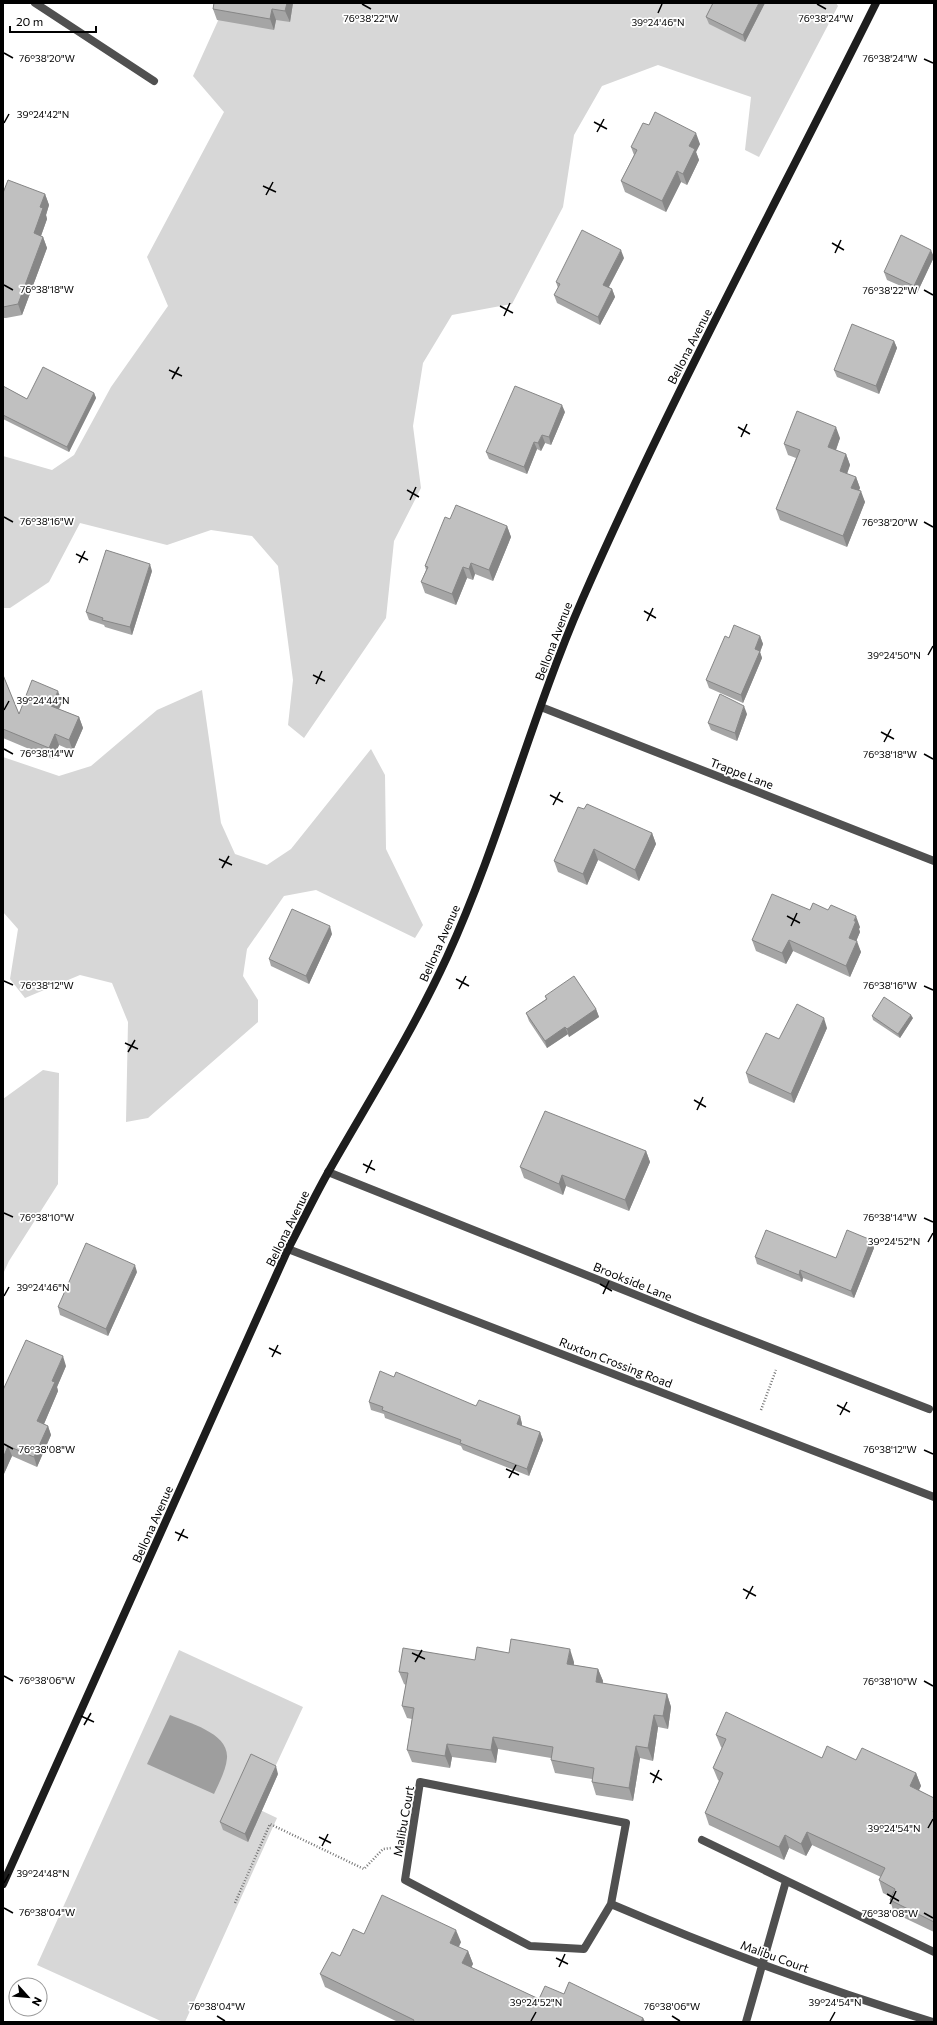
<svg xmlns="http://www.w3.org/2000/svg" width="937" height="2025" viewBox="0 0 937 2025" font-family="Commissioner,sans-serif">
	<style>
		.green { fill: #d7d7d7 }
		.water { fill: #9e9e9e }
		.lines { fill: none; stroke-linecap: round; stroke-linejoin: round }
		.path { stroke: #727272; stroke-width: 2.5; stroke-dasharray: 1 2; stroke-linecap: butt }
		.lane { stroke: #505050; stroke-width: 8 }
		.street { stroke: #505050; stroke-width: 8 }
		.secondary { stroke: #1d1d1d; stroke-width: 8 }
		.wall { fill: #a5a5a5 }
		.shaded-wall { fill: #868686 }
		.building { fill: #c0c0c0; stroke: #868686 }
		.ticks { fill: none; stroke: #000; stroke-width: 1.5 }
		.labels { text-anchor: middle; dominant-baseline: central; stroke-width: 3.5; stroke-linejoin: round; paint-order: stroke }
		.street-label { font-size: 12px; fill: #000; stroke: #fff }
		.ticks-label { font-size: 10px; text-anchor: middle; fill: #000; stroke: #fff; stroke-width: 3.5; stroke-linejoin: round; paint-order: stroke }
	</style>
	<rect width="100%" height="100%" fill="#fff"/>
	<path class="green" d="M226,3h610l2,3 -79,151 -14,-7 6,-53 -93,-32 -56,21 -28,49 -11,72 -51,97 -60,11 -29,48 -10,63 8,62 -27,53 -8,77 -82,120 -16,-13 5,-45 -15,-114 -26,-30 -41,-6 -44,15 -87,-22 -31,59 -39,26h-7v-152l49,14 22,-15 37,-68 57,-81 -21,-49 77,-145 -31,-36z
		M202,690l19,133 14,31 32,11 24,-16 80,-100 14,26 1,74 37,76 -8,13 -99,-48 -32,6 -37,53 -4,27 15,24v22l-110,96 -22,4 2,-100 -16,-39 -32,-8 -55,23 -15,-19 8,-50 -15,-17v-155l56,19 32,-10 66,-56z
		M43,1070l16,3 -1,111 -49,77 -6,13v-175z
		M179,1650l124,57 -47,101 21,10 -92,204h-22l-126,-57z"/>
	<path class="water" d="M170,1715c19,8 59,18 57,43 -1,12 -8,25 -13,36l-67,-30z"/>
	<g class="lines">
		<path class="path" d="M761,1410l15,-40
			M235,1903l35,-79 94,45 19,-20 8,-1"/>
		<path class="lane" d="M35,3l119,78
			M702,1840l232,112
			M746,2022l40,-141"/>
		<path class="street" d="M541,707l393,154
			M328,1172l371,148 230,89
			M288,1249l646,248
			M420,1782l206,41 -15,81 -27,45 -54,-3 -125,-66z
			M611,1904c105,45 213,85 322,118"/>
		<path class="secondary" d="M3,1884l285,-635c14,-26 27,-54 42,-80 40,-70 83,-138 117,-212 53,-116 84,-240 135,-357 89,-203 195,-398 294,-597"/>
	</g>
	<path class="wall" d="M214,3h79l-3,19 -14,-2 -2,10 -57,-10 -4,-11z
		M713,3h52l-20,39 -36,-18 -3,-7z
		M649,125l51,19 -4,8 3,8 -12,25 -6,-3 -15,30 -41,-20 -4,-11 13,-26 -3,-8z
		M3,193l42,1 4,11 -3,10 1,4 -6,17 2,1 4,11 -25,67 -16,3h-3z
		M934,257l-17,36 -30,-13 -3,-8z
		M624,258l-15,29 3,2 3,8 -15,28 -43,-22 -3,-8 4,-7 -2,-6z
		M894,341l3,7 -18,46 -42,-17 -3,-7z
		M3,386l24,13 67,-6 2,5 -27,54 -66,-33z
		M565,412l-14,33 -6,-2 -4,8 -4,-2 -10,25 -38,-15 -3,-7z
		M840,438l-4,12 10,4 4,11 -3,9 9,3 4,11 -1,2 6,12 -18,45 -67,-27 -4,-11 20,-51 -8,-3 -4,-11z
		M450,519l57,7 4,11 -18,44 -18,-7 -2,6 -6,-2 -11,27 -31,-12 -4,-11 5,-12 -1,-4z
		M152,571l-20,64 -27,-8 -1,-2 -15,-5 -3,-8z
		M760,636l3,8 -3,8 2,6 -19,45 -34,-15 -3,-8z
		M3,675l16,39 43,-12 -3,7 20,8 4,11 -10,23 -14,-6 -6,14 -50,-21z
		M747,714l-10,27 -26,-11 -3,-7z
		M584,809l68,24 4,11 -17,37 -41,-21 -11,25 -29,-13 -4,-11z
		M810,910l50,17 -1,2 1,3 -4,9 5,11 -11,25 -57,-26 -7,13 -30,-13 -4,-11z
		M332,934l-23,50 -38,-18 -2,-7z
		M545,996l51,13 3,8 -30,20 -1,-3 -21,14 -18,-27 -3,-8 20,-14z
		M872,1016l41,2 -13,20 -27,-18z
		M827,1028l-33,75 -45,-20 -3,-10 33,-34z
		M646,1151l4,11 -21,49 -63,-25 -3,9 -39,-17 -4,-11z
		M871,1240l3,8 -20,50 -51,-20 -1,4 -45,-18 -2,-7 81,1z
		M137,1272l-29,64 -48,-21 -2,-8z
		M66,1366l-9,21 1,4 -14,33 4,2 3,9 -14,32 -25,-11 -9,20v-86z
		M394,1377l82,29 44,10 2,8v2l18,6 3,8 -14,36 -66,-26 -2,-4 -76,-28 -1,-4 -13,-4 -2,-8z
		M509,1653l65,9v3l24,4 5,12v3l64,10 4,13 -3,22 -10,-2 -5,34 -13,-3 -7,43 -37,-6 -4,-13v-3l-37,-6 -4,-13v-2l-53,-9 -2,14 -44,-6 -2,11 -38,-6 -5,-12 5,-31 -5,-1 -5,-12 4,-21 -2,-1 -5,-12 76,-12z
		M716,1735l106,23 34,2 60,13 5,13 -2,4 15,8v134l-40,-19 -4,-13 1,-3 -8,-4 -4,-13 2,-3 -69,-32 -6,11 -17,-8 -5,12 -75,-35 -4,-12 14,-32 -1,-1 -5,-12 9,-20 -1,-1z
		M278,1774l-30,68 -25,-12 -3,-8z
		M364,1934l97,8 -2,5 9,4 5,13 -2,3 68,32 25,-5 79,24 2,4h-247l-73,-35 -5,-13z"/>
	<path class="shaded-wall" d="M287,3h6l-3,19 -5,-11z
		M759,3h6l-20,39 -2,-7z
		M272,9l4,11 -2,10 -4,-11z
		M696,133l4,11 -4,8 3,8 -12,25 -4,-11 6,-28z
		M677,171l4,11 -15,30 -4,-11z
		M45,194l4,11 -3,10 1,4 -9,25 -4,-11 6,-26z
		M43,237l4,11 -25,67 -4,-11z
		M621,250l3,8 -18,34 -3,-7z
		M931,250l3,7 -17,36 -3,-7z
		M612,289l3,8 -15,28 -2,-8z
		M894,341l3,7 -18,46 -3,-8z
		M94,393l2,5 -27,54 -2,-5z
		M562,405l3,7 -14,33 -2,-8z
		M836,427l4,11 -7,20 -5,-11z
		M542,435l3,8 -4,8 -3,-8z
		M534,442l3,7 -10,25 -3,-7z
		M846,454l4,11 -6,17 -4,-11z
		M856,477l4,11 -5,11 -4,-11z
		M861,491l4,11 -18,45 -4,-11z
		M507,526l4,11 -18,44 -4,-11z
		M471,563l4,11 -2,6 -4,-11z
		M150,564l2,7 -20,64 -2,-8z
		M463,567l4,11 -11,27 -4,-11z
		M760,636l3,8 -3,8 2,6 -19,45 -2,-8 14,-46z
		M58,691l4,11 -7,15 -4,-11z
		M744,706l3,8 -10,27 -2,-8z
		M79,717l4,11 -10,23 -4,-11z
		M55,734l4,11 -6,14 -4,-11z
		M652,833l4,11 -17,37 -4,-11z
		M594,849l4,11 -11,25 -4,-11z
		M856,916l4,11 -1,2 1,3 -7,17 -4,-11z
		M330,926l2,8 -23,50 -3,-8z
		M789,940l4,11 -7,13 -4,-11z
		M857,941l4,11 -11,25 -4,-11z
		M596,1009l3,8 -30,20 -2,-8z
		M911,1015l2,3 -13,20 -2,-4z
		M824,1018l3,10 -33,75 -3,-9z
		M565,1027l3,7 -21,14 -2,-7z
		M646,1151l4,11 -21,49 -4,-11z
		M562,1175l4,11 -3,9 -4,-11z
		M871,1240l3,8 -20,50 -3,-7z
		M135,1265l2,7 -29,64 -2,-7z
		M800,1270l3,8 -1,4 -3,-7z
		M63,1356l3,10 -9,21 1,4 -17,40 -4,-10 15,-40z
		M520,1416l2,8 -3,8 -2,-8z
		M48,1426l3,9 -14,32 -3,-10z
		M540,1432l3,8 -14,36 -2,-7z
		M8,1446l4,10 -9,20v-18z
		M570,1649l4,13 -2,14 -5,-12z
		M598,1669l5,12 -3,14 -4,-13z
		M667,1694l4,13 -3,22 -5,-13z
		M654,1715l4,12 -5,34 -5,-13z
		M493,1737l5,12 -2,14 -5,-13z
		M447,1744l5,13 -2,11 -5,-12z
		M636,1746l4,12 -7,43 -4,-13z
		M276,1766l2,8 -30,68 -3,-8z
		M916,1773l5,13 -7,13 -4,-13z
		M807,1832l5,13 -6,11 -5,-12z
		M785,1835l4,13 -5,12 -5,-13z
		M456,1930l5,12 -7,13 -4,-12z
		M468,1951l5,13 -6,12 -5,-13z
		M643,2018l2,4h-4z"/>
	<path class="building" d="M214,3h73l-2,8 -13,-2 -2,10 -57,-10z
		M713,3h46l-16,32 -37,-18z
		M655,112l41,21 -7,13 6,3 -12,25 -6,-3 -15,30 -41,-20 16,-31 -6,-3 12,-24 6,2z
		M8,180l37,14 -5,13 3,1 -9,25 9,4 -25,67 -15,3v-114z
		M582,230l39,20 -18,35 9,4 -14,28 -44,-22 6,-11 -4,-2z
		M901,235l30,15 -17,36 -30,-14z
		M852,324l42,17 -18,45 -42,-16z
		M43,367l51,26 -27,54 -64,-32v-29l24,13z
		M515,386l47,19 -13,32 -7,-2 -4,8 -4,-1 -10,25 -38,-15z
		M797,411l39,16 -8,20 18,7 -6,17 16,6 -5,11 10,3 -18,45 -67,-27 24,-59 -16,-6z
		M456,505l51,21 -18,44 -18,-7 -2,6 -6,-2 -11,27 -31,-12 7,-15 -3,-1 20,-49 5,2z
		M106,550l44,14 -20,63 -28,-7 1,-2 -17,-6z
		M734,625l26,11 -5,13 5,2 -19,44 -35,-15 19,-44 4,2z
		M3,675l16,39 13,-34 26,11 -7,15 28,11 -10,23 -14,-6 -6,14 -46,-19z
		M720,694l24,12 -9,27 -27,-10z
		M587,804l65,29 -17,37 -41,-21 -11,25 -29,-13 24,-54 6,2z
		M772,894l38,16 3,-7 15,7 3,-5 25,11 -2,5h2l-7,17 8,3 -11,25 -57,-26 -7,13 -30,-13z
		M292,909l38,17 -24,50 -37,-17z
		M574,976l22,33 -29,20 -2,-2 -20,14 -19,-28 21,-14 -2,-3z
		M884,997l27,18 -13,19 -26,-18z
		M797,1004l27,14 -33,76 -45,-21 20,-40 13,6z
		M545,1111l101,40 -21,49 -63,-25 -3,9 -39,-17z
		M766,1230l70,28 11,-28 24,10 -20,51 -51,-21 -1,5 -44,-18z
		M86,1243l49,22 -29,64 -48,-22z
		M26,1340l37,16 -11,25 3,1 -18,39 11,5 -14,31 -26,-11 -5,12v-68z
		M380,1371l14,6 2,-5 80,34 3,-6 41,16 -3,8 23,8 -13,37 -67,-26 1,-3 -79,-30 1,-3 -14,-5z
		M511,1639l59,10 -3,15 31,5 -2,13 71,12 -4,22 -9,-1 -6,33 -12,-2 -7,42 -37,-6 2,-14 -43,-8 2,-13 -60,-10 -2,13 -44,-6 -2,12 -38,-6 7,-42 -12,-2 6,-33 -9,-1 4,-24 72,12 2,-13 32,6z
		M726,1712l96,46 5,-12 29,14 6,-12 54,25 -6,13 24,12v12l-1,2h1v110l-44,-22 5,-11 -16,-9 6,-12 -78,-36 -6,12 -16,-9 -6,12 -74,-34 18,-40 -10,-5 13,-29 -10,-4z
		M251,1754l25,12 -31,68 -25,-12z
		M382,1895l74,35 -6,13 18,8 -6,12 77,36 6,-13 19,8 5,-12 74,36 -2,4h-228l1,-2 -94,-46 12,-22 8,4 13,-27 11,5z"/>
	<path class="ticks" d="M362,4l9,5M817,4l9,5M658,13l4,-9M4,53l9,5M924,59l9,4M594,122l13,7M4,123l5,-9M597,132l7,-13M263,186l13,6M266,195l7,-13M832,243l12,7M835,253l6,-13M4,285l9,5M924,290l9,5M500,306l13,7M504,316l6,-13M169,370l13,6M172,379l7,-12M738,427l12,7M741,437l6,-13M407,490l12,7M410,500l6,-13M4,517l9,5M924,522l9,5M76,554l12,6M79,563l6,-12M644,611l12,7M647,621l6,-13M928,655l5,-9M313,675l12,6M316,684l6,-13M4,710l5,-9M881,732l13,7M884,742l7,-13M4,749l9,5M924,754l9,5M550,795l13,7M553,805l7,-13M219,859l13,6M222,868l7,-12M787,916l13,7M791,926l6,-13M456,979l13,7M4,981l9,4M924,986l9,4M459,989l7,-13M125,1043l13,6M128,1052l7,-12M694,1100l12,7M697,1110l6,-13M363,1164l12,6M366,1173l6,-13M4,1213l9,4M924,1218l9,4M928,1242l5,-9M600,1284l12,7M603,1294l6,-13M4,1296l5,-9M269,1348l12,6M272,1357l6,-12M837,1405l13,7M840,1415l7,-13M4,1444l9,5M924,1450l9,4M506,1469l13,6M509,1478l7,-13M175,1532l13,6M178,1541l6,-12M743,1589l13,7M746,1599l7,-13M412,1653l13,6M415,1662l7,-12M4,1676l9,5M924,1681l9,5M81,1716l13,6M84,1725l7,-12M650,1773l12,7M653,1783l6,-13M928,1828l5,-9M319,1837l12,6M322,1846l6,-12M4,1883l5,-9M887,1894l12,7M890,1904l6,-13M4,1908l9,5M924,1913l9,5M556,1958l12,6M559,1967l6,-13M217,2016l8,5M672,2016l8,5M531,2021l5,-9M830,2021l5,-9"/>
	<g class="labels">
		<g class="street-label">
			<text transform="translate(689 346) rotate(-63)">Bellona Avenue</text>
			<text transform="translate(553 641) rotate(-69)">Bellona Avenue</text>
			<text transform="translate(742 773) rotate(21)">Trappe Lane</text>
			<text transform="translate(439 943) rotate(-66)">Bellona Avenue</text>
			<text transform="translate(287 1228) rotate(-64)">Bellona Avenue</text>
			<text transform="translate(633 1281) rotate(22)">Brookside Lane</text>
			<text transform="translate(616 1362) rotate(21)">Ruxton Crossing Road</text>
			<text transform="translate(152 1524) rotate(-66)">Bellona Avenue</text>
			<text transform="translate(403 1821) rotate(-80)">Malibu Court</text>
			<text transform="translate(775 1956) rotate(20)">Malibu Court</text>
		</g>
	</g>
	<g class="ticks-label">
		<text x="371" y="22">76°38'22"W</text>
		<text x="826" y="22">76°38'24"W</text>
		<text x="658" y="26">39°24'46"N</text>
		<text x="47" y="62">76°38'20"W</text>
		<text x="890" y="62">76°38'24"W</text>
		<text x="43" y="118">39°24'42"N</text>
		<text x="47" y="293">76°38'18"W</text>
		<text x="890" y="294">76°38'22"W</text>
		<text x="47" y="525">76°38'16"W</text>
		<text x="890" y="526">76°38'20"W</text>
		<text x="894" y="659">39°24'50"N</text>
		<text x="43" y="704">39°24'44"N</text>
		<text x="47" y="757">76°38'14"W</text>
		<text x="890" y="758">76°38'18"W</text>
		<text x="47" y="989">76°38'12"W</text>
		<text x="890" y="989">76°38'16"W</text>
		<text x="47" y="1221">76°38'10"W</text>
		<text x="890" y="1221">76°38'14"W</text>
		<text x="894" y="1245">39°24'52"N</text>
		<text x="43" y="1291">39°24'46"N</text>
		<text x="47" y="1453">76°38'08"W</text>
		<text x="890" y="1453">76°38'12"W</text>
		<text x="47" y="1684">76°38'06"W</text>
		<text x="890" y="1685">76°38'10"W</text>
		<text x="894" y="1832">39°24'54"N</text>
		<text x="43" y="1877">39°24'48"N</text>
		<text x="47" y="1916">76°38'04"W</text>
		<text x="890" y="1917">76°38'08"W</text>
		<text x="536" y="2006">39°24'52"N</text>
		<text x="835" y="2006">39°24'54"N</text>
		<text x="217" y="2010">76°38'04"W</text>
		<text x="672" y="2010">76°38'06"W</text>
	</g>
	<rect width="937" height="2025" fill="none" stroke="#000000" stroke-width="8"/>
	<g transform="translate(28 1997) rotate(117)"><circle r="19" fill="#ffffff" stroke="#999999"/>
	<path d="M0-3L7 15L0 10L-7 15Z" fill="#000000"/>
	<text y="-6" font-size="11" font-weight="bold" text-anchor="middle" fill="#000000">N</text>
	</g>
	<path d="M10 26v6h86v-6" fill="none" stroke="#000000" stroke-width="2"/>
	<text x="16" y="26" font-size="12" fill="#000000" stroke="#ffffff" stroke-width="3" paint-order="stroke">20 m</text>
</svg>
